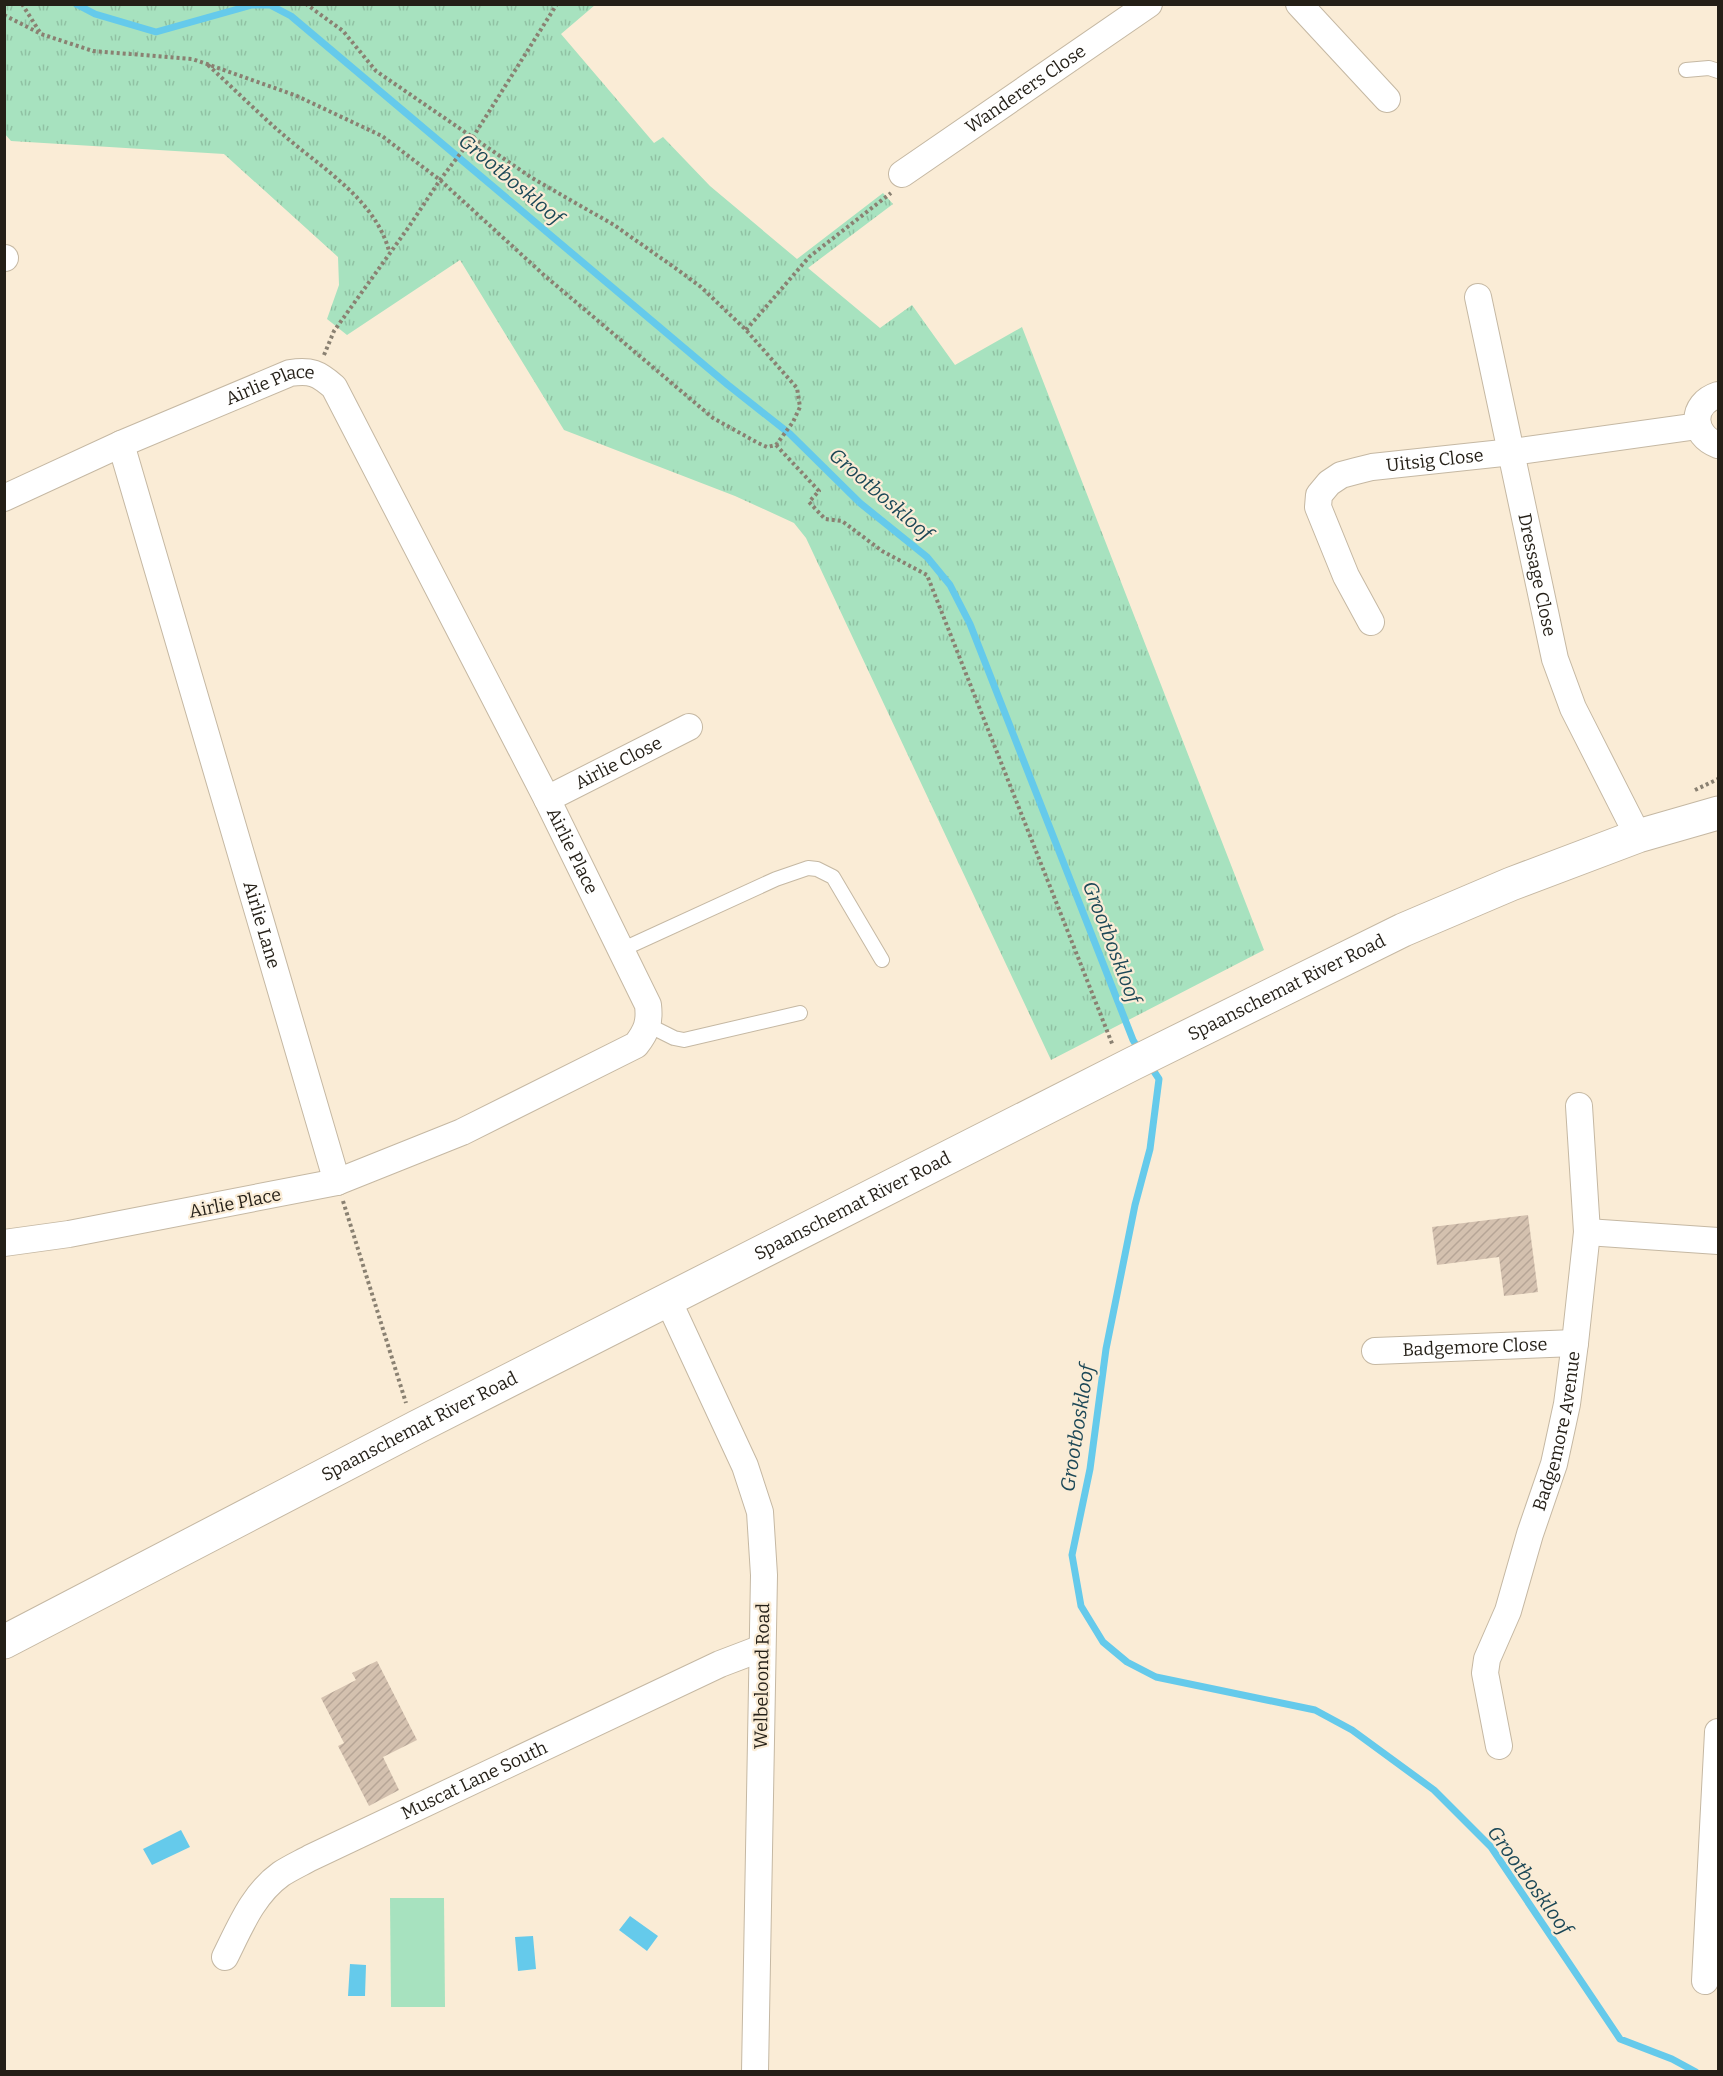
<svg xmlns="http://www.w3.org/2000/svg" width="1723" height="2076" viewBox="0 0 1723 2076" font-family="Bitter,serif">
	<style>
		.grass { fill: url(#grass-tufts) }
		.pitch { fill: #a7e2bf }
		.water { fill: #65caeb }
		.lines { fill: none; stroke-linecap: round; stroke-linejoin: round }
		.stream { stroke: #65caeb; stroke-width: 7 }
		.building { fill: url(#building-hatch) }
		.service-casing { stroke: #c5b8a3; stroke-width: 16 }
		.minor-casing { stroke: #c5b8a3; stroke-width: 28 }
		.secondary-casing { stroke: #c5b8a3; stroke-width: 35 }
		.path { stroke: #8a8172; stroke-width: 4; stroke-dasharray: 3 3; stroke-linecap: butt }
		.service { stroke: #fff; stroke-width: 14 }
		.minor { stroke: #fff; stroke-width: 26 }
		.secondary { stroke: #fff; stroke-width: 33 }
		.labels { text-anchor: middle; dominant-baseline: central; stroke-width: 4.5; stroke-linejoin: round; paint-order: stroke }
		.street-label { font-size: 18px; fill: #241f17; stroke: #faecd6 }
		.water-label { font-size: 20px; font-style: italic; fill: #1c4857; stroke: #faecd6 }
	</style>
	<defs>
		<pattern id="grass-tufts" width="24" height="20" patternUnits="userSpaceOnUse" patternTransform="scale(1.5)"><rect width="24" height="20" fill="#a7e2bf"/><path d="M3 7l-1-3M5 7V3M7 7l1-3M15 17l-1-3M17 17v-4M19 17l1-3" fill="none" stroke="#90c1a3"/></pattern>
		<pattern id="building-hatch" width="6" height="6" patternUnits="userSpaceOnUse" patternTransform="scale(1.5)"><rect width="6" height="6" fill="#d4c1af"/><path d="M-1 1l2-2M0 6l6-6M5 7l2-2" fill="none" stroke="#b6a596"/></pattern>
	</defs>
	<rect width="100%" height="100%" fill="#faecd6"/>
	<path class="grass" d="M5,4l590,1 -34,29 93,109 9,-6 47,49 87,73 86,-66 10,11 -85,64 72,60 32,-23 43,60 67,-38 242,623 -213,110 -245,-522 -12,-15 -59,-27 -171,-66 -104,-170 -113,75 -20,-16 12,-34 -1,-28 -114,-103 -213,-13 -7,-8z"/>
	<path class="pitch" d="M390,1898h54l1,109h-54z"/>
	<path class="water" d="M181,1830l9,17 -38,18 -9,-16z
		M630,1916l28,20 -11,15 -28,-21z
		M533,1936l3,33 -18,2 -3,-34z
		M350,1964l16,1 -1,31h-17z"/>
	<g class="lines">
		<path class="stream" d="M76,4l19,10 61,18 96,-27h18l21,11 437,369 62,49 70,69 67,54 23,28 20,39 163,416 6,10
			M1149,1064l10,15 -9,70 -15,56 -29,144 -16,120 -18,86 9,51 22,36 24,20 29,15 159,33 37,20 82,60 57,57 129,192 52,20 24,13"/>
	</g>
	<path class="building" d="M1528,1215l10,77 -34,4 -5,-39 -62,8 -5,-38z
		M377,1661l40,79 -34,17 16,33 -30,16 -31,-60 6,-3 -23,-45 35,-18 -4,-7z"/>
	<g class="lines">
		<defs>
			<path id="service" d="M1686,70l23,-2 9,3
				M621,950l155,-71 32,-11 9,1 16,8 49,83
				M648,1025l26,13 10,2 116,-27"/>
			<g id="minor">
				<path d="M1299,4l88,95"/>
				<path id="s1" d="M902,174l247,-170"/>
				<path d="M4,258h1"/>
				<path id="s2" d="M1478,297l77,362 18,49 65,128"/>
				<path d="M1718,395c-28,9 -27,40 0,50"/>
				<path id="s3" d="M121,444l216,738"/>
				<path id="s4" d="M4,498l117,-54 169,-71c21,-3 28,0 44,14l213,412 101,206c2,17 -1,26 -12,40l-174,87 -125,50 -268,52 -65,9"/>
				<path id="s5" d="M1371,622l-25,-46 -28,-69 1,-12 10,-12 12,-8 15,-4 16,-4 140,-15 186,-26"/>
				<path id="s6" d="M547,799l142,-72"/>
				<path d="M1587,1232l131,9"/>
				<path d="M668,1300l77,166 15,46 4,63 -9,497"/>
				<path id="s7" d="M1375,1351l200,-8"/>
				<path id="s8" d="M1499,1746l-14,-73 2,-14 21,-48 22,-77 24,-70 13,-60 8,-61 12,-111 -8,-126"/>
				<path id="s9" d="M225,1957c15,-30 28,-63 56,-83 9,-6 20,-11 29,-16l410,-194 42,-16"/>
				<path d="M1705,1981l13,-249"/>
			</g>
			<g id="secondary">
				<path id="s10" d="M4,1642l413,-215 715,-363 271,-134 108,-46 127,-48 80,-23"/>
			</g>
		</defs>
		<use href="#service" class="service-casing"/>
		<use href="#minor" class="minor-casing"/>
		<use href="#secondary" class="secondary-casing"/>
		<path class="path" d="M22,4l19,30 52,17 99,8 15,5 90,32 85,40 58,44 105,96 168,142 45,25 9,4 9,-2 17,-23 7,-15 -3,-19 -51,-58 -45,-43 -23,-17 -64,-45 -82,-47 -156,-107 -33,-40 -37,-27
			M4,15l37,19
			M208,65c24,22 47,45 71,66 39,35 96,67 110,120
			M746,330l63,-73 82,-64
			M324,355l10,-24 74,-103 32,-48 33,-43 84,-133
			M776,445l43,46 -10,11 16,17 17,2 40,30 45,24 186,471
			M1695,790l23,-11
			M343,1201l63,202"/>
		<use href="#service" class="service"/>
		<use href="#minor" class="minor"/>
		<use href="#secondary" class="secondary"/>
	</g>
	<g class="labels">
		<g class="street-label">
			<text stroke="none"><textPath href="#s1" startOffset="150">Wanderers Close</textPath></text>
			<text stroke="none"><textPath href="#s4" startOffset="290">Airlie Place</textPath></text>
			<text stroke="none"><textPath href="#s5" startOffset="264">Uitsig Close</textPath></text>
			<text stroke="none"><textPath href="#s2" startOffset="284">Dressage Close</textPath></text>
			<text stroke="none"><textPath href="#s6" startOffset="80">Airlie Close</textPath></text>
			<text stroke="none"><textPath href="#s4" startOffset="882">Airlie Place</textPath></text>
			<text stroke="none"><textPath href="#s3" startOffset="501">Airlie Lane</textPath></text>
			<text stroke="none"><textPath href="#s10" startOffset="1440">Spaanschemat River Road</textPath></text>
			<text transform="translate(235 1203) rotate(-11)">Airlie Place</text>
			<text stroke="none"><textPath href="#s10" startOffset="954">Spaanschemat River Road</textPath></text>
			<text stroke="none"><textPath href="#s7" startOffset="100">Badgemore Close</textPath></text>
			<text stroke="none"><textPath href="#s10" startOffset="468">Spaanschemat River Road</textPath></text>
			<text stroke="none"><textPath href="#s8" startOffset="328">Badgemore Avenue</textPath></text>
			<text transform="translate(762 1676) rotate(-89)">Welbeloond Road</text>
			<text stroke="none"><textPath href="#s9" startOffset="316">Muscat Lane South</textPath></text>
		</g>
		<g class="water-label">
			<text transform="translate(511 179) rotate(40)">Grootboskloof</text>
			<text transform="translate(881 494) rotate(41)">Grootboskloof</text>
			<text transform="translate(1112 942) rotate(69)">Grootboskloof</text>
			<text transform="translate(1077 1428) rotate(-81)">Grootboskloof</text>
			<text transform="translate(1530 1880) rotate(54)">Grootboskloof</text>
		</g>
	</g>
	<rect width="1723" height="2076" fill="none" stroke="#241f17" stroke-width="12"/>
</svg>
